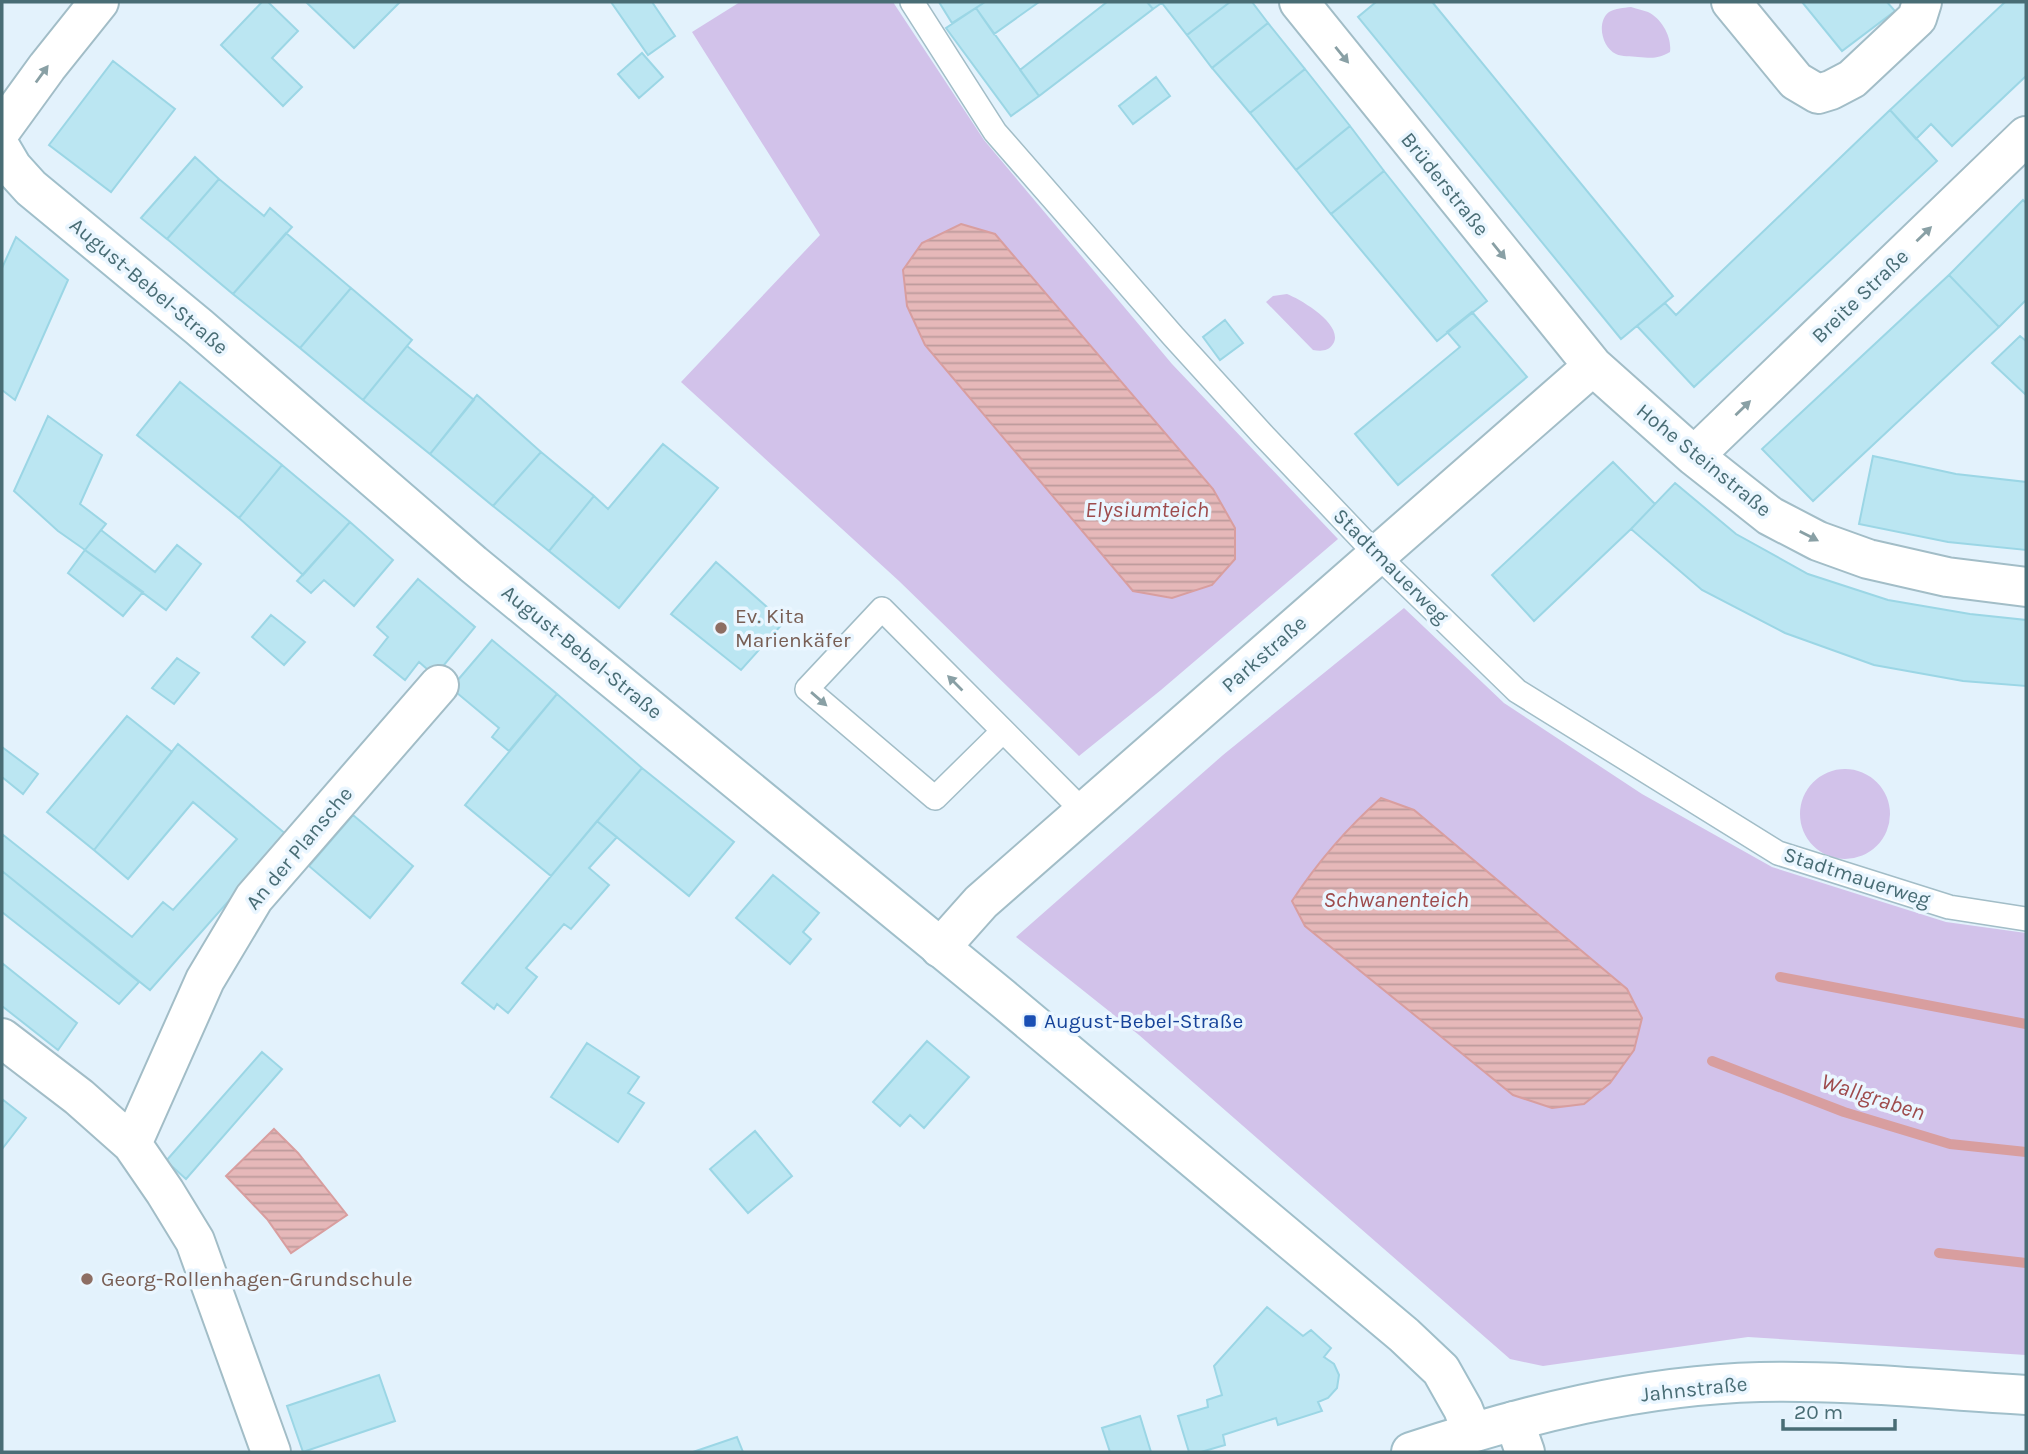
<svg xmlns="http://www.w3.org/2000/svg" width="2028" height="1454" viewBox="0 0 2028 1454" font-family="Karla,sans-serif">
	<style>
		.green { fill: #d2c2ea }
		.water { fill: url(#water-rules); stroke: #d89e9f; stroke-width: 2 }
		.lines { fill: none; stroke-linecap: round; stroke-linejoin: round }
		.stream { stroke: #d89e9f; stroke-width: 10 }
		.building { fill: #bbe6f2; stroke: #9bd6e5; stroke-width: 2 }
		.lane-casing { stroke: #a2bdc7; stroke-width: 26 }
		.street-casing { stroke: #a2bdc7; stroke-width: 42 }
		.secondary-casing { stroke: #a0bfca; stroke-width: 42 }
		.lane { stroke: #fff; stroke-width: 23 }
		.street { stroke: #fff; stroke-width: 38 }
		.secondary { stroke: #fff; stroke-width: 38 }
		.oneway { fill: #89a0a5 }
		.education-dot { fill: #8d6e63; stroke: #eaf6ff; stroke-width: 2.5 }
		.transit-dot { fill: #1a4fb4; stroke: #eaf6ff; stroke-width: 2.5 }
		.labels { text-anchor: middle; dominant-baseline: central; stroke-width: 7; stroke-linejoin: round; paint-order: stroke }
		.street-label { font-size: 21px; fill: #496d75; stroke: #eaf6ff }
		.education-label { font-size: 21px; fill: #785e54; stroke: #eaf6ff; text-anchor: start }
		.transit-label { font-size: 21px; fill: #164399; stroke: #eaf6ff; text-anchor: start }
		.water-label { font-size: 23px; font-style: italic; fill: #9e4b4c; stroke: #eaf6ff }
	</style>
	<defs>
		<pattern id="water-rules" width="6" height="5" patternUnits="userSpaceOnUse" patternTransform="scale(1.75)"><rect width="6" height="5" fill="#e6b8b9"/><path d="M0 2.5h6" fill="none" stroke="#bc9a9b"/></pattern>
	</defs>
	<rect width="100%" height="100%" fill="#e3f2fc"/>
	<path class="green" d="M740,2h153l91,138 188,224 166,175 -177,151 -82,66 -180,-175 -218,-199 139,-147 -128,-203z
		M1631,7c5,2 12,3 17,5 14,7 24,25 22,40 -12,7 -18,6 -32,5 -7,-1 -16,0 -22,-3 -14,-6 -20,-32 -7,-42 7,-4 14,-4 22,-5z
		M1287,294c13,5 58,31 46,50 -5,8 -13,7 -20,6l-47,-48 7,-6z
		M1404,608l100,95 138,91 130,73 174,55 80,11v422l-278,-18 -205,29 -33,-7 -371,-324 -123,-98 207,-182z
		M1800 814a45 45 0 1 1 90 0a45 45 0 1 1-90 0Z"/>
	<path class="water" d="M961,224l34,10 218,255 22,39v31l-23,26 -40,13 -39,-7 -208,-246 -18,-39 -4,-36 19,-27z
		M1381,798l33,12 213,179 15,29 -8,32 -24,33 -26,21 -32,4 -39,-13 -208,-169 -13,-25c25,-38 55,-73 89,-103z
		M274,1129l24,24 49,62 -56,38 -24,-34 -41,-43z"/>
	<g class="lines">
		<path class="stream" d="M1780,977l246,47
			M1712,1061l132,51 106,32 76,8
			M1939,1253l87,10"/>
	</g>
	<path class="building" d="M262,2h6l30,29 -26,27 30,29 -19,19 -62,-61z
		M306,2h94l-46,46z
		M611,2h41l23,34 -27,19z
		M939,2h46l-33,21z
		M985,2h54l-45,32 -18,-26z
		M1107,2h40l6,7 -114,87 -19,-26z
		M1147,2h16l-10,7z
		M1163,2h67l-43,33 -25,-32z
		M1230,2h22l16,21 -56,45 -25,-33z
		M1376,2h59l-2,1 240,293 -52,43 -263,-322z
		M1802,2h85l8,9 -53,40z
		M2005,2h21v74l-74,70 -21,-22 -15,15 -26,-29z
		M976,8l63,88 -28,20 -65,-88z
		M1268,23l37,46 -55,44 -38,-45z
		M642,53l21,24 -24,21 -21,-24z
		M113,61l62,48 -64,83 -62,-47z
		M1305,69l45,57 -54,44 -46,-57z
		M1156,77l14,19 -37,28 -14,-18z
		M1890,110l47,51 -243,226 -57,-61 28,-23 11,12z
		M1350,126l34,45 -53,43 -35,-44z
		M195,157l24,22 -52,60 -26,-21z
		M1384,171l103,130 -50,40 -106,-127z
		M219,179l45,37 6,-8 22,19 -59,67 -66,-55z
		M2023,200l3,3v97l-27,27 -50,-52z
		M286,233l65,55 -51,60 -67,-54z
		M16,237l52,43 -53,120 -13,-10v-122z
		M1949,275l50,52 -186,174 -51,-52z
		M351,288l61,52 -49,60 -63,-52z
		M1472,312l55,65 -129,108 -43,-51 105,-87 -13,-15z
		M1225,320l18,23 -23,17 -17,-23z
		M2020,336l6,5v54l-34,-32z
		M407,346l67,54 -44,54 -67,-54z
		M180,382l102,83 -43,53 -102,-83z
		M477,395l64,57 -48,54 -63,-52z
		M48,416l54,39 -22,49 26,20 -21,26 -27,-19 -44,-40z
		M663,444l55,44 -99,120 -70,-57 45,-55 14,13z
		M541,452l53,44 -45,55 -56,-45z
		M1873,456l83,18 70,8v68l-78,-8 -89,-18z
		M1613,462l42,42 -24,25 -97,92 -42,-46z
		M282,465l68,57 -47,53 -64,-57z
		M1675,483l61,51 72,40 80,26 82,14 56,6v66l-63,-5 -89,-16 -89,-32 -83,-43 -71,-61z
		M350,522l43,38 -39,46 -30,-26 -13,13 -14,-12z
		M101,530l54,42 22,-27 24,19 -35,46 -81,-60z
		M85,550l58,42 -20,24 -55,-43z
		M716,562l68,60 -43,48 -70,-56z
		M418,579l57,48 -40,49 -16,-14 -14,18 -31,-25 14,-18 -11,-10z
		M271,615l34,27 -21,23 -32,-28z
		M492,640l65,54 -48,57 -17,-14 7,-9 -48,-40z
		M177,658l22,15 -25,31 -22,-16z
		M557,694l85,74 -91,108 -86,-71z
		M127,716l45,36 -78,98 -47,-38z
		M178,744l109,91 -137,155 -148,-119v-37l130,103 31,-35 10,8 64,-71 -44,-37 -65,77 -34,-29z
		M2,747l36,27 -15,20 -21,-17z
		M642,768l92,74 -45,54 -92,-75z
		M353,815l60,51 -43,52 -61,-52z
		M597,821l20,16 -28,31 20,17 -38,44 -7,-5 -38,44 11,9 -29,36 -11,-9 -3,5 -32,-26z
		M2,871l137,111 -20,22 -117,-92z
		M773,875l46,38 -16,19 8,7 -21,25 -54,-46z
		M2,963l75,60 -19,27 -56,-44z
		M927,1041l42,36 -45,51 -14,-13 -10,11 -27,-24z
		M587,1043l52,34 -11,16 16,10 -26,39 -67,-45z
		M262,1052l20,17 -96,110 -20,-18z
		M2,1099l24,19 -24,31z
		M755,1131l37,45 -44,37 -38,-44z
		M1267,1307l36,29 8,-6 20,18 -7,9 10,7 5,11 -2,13 -9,10 -10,4 4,9 -44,14 -2,-7 -53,17 2,10 -24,7h-12l-11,-36 30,-9 -1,-7 15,-5 -8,-29z
		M379,1375l16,46 -92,31 -16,-46z
		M1140,1416l11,36h-41l-8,-24z
		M737,1437l6,15h-50z"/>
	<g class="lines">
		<defs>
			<path id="lane" d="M912,2l83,130 178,204 91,100 113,119 140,136 261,162 171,54 77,12
				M1003,731l-68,67 -128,-109 75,-80 202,203"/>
			<path id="street" d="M1299,2l294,364 101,90 76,60 48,25 50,18 79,18 79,10
				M1731,2l65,79 22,13 13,-4 21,-11 65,-61 5,-16
				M2,129l45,-62 52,-65
				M1694,456l332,-320
				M940,948l41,-46 612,-536
				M2,1038l77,59 53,47 33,48 30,49 76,211
				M132,1144l73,-164 49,-82 185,-213
				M1514,1421l11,31"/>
			<path id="secondary" d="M2,150l10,17 19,21 168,139 274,237 528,433 403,338 37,35 22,39 9,23
				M1411,1452c112,-37 230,-67 349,-70 88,-2 178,8 266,13"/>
		</defs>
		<use href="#lane" class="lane-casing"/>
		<use href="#street" class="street-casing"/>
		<use href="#secondary" class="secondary-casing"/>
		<use href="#lane" class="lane"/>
		<use href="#street" class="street"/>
		<use href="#secondary" class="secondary"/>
	</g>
	<defs><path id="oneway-solid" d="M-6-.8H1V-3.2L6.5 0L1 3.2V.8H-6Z" transform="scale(1.75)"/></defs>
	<g class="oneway">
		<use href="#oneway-solid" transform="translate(1342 55) rotate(51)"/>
		<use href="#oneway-solid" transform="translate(42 74) rotate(-54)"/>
		<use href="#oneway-solid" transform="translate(1924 234) rotate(-44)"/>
		<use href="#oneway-solid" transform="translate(1499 251) rotate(51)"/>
		<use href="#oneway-solid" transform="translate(1743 408) rotate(-44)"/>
		<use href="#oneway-solid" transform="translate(1809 536) rotate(27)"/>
		<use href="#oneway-solid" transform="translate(955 683) rotate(-135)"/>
		<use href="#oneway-solid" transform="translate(819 699) rotate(41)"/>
	</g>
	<g class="education-dot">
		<circle cx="721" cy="628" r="7"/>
		<circle cx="87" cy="1279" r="7"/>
	</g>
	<rect class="transit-dot" x="1023" y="1014" width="14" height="14" rx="3.5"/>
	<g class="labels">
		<g class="street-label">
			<text transform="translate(1445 184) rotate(51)">Brüderstraße</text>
			<text transform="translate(149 286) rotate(40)">August-Bebel-Straße</text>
			<text transform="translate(1860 296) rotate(-44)">Breite Straße</text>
			<text transform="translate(1704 460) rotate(39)">Hohe Steinstraße</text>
			<text transform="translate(1391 566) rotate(45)">Stadtmauerweg</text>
			<text transform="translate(582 652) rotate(39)">August-Bebel-Straße</text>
			<text transform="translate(1264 654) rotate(-41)">Parkstraße</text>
			<text transform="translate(299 848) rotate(-50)">An der Plansche</text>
			<text transform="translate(1857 877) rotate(18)">Stadtmauerweg</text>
			<text transform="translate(1694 1389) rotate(-6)">Jahnstraße</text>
		</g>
		<g class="education-label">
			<text x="735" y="616">Ev. Kita<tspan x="735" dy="24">Marienkäfer</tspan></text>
			<text x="101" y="1279">Georg-Rollenhagen-Grundschule</text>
		</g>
		<g class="transit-label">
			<text x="1044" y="1021">August-Bebel-Straße</text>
		</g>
		<g class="water-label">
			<text x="1147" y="509">Elysiumteich</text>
			<text x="1396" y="899">Schwanenteich</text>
			<text transform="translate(1873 1097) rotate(18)">Wallgraben</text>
		</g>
	</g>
	<rect width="2028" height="1454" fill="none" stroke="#496d75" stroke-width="7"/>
	<path d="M1783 1419v10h112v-10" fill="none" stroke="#496d75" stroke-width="3.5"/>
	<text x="1794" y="1419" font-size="21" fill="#496d75" stroke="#eaf6ff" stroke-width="5" paint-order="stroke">20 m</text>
</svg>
